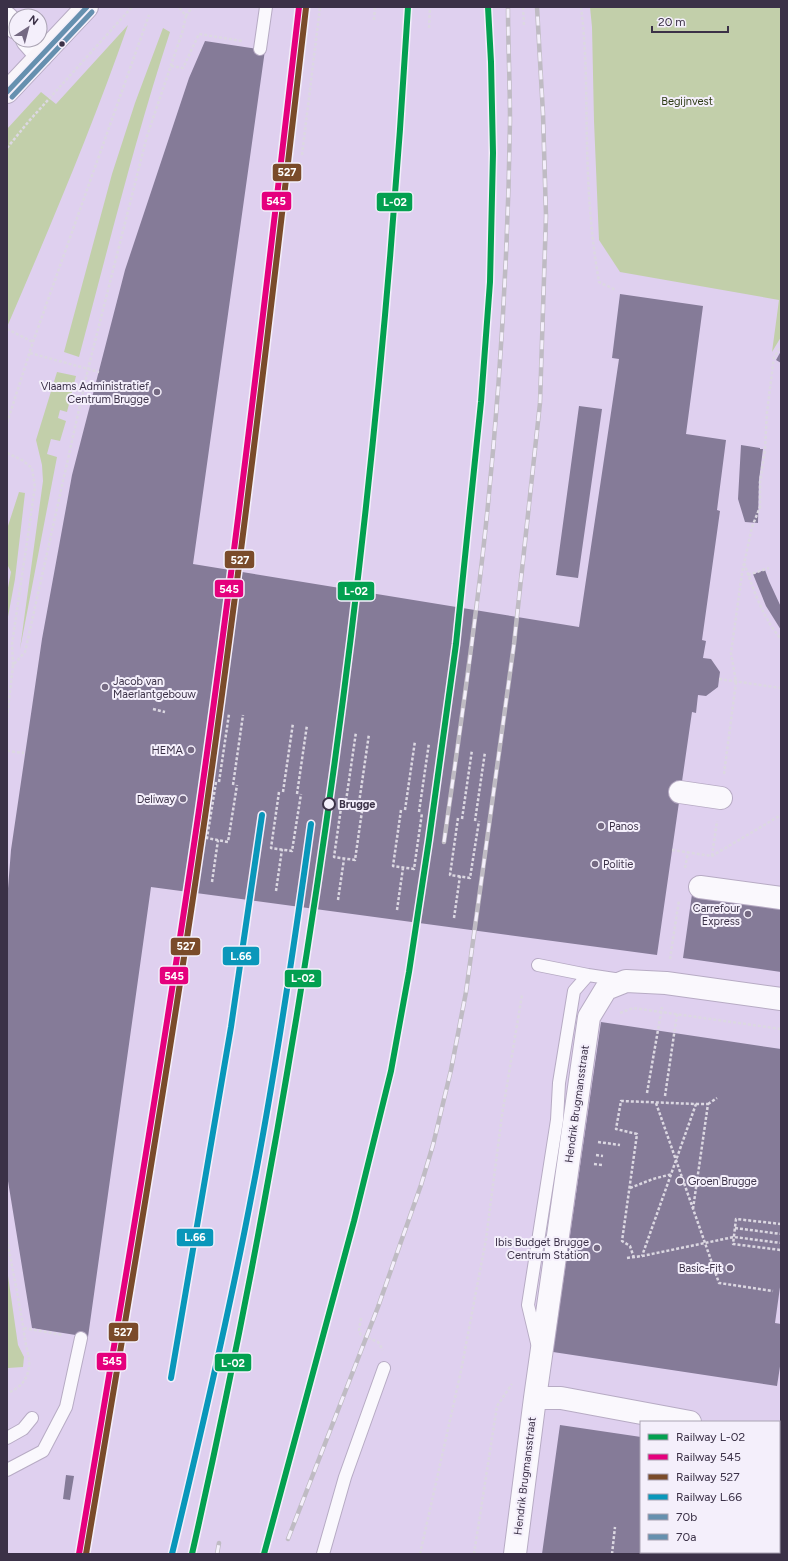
<svg xmlns="http://www.w3.org/2000/svg" width="788" height="1561" viewBox="0 0 788 1561" font-family="Figtree,sans-serif">
	<style>
		.green { fill: #c2cfaa }
		.building { fill: #857b98 }
		.lines { fill: none; stroke-linecap: round; stroke-linejoin: round }
		.lane-casing { stroke: #b7abc4; stroke-width: 14 }
		.street-casing { stroke: #b7abc4; stroke-width: 24 }
		.secondary-casing { stroke: #b7abc4; stroke-width: 24 }
		.path { stroke: #dcd8e2; stroke-width: 2.5; stroke-dasharray: 3 2; stroke-linecap: butt }
		.lane { stroke: #faf8fd; stroke-width: 12 }
		.street { stroke: #faf8fd; stroke-width: 22 }
		.secondary { stroke: #f8f4f9; stroke-width: 22 }
		.rail-casing { stroke: #bfbbc3; stroke-width: 4.5 }
		.rail { stroke: #f4effb; stroke-width: 3; stroke-dasharray: 9; stroke-linecap: butt }
		.bus-1-casing { stroke: #f4effb; stroke-width: 8 }
		.bus-2-casing { stroke: #f4effb; stroke-width: 8 }
		.bus-1 { stroke: #6690af; stroke-width: 5 }
		.bus-2 { stroke: #6690af; stroke-width: 5 }
		.rail-1-casing { stroke: #f4effb; stroke-width: 9 }
		.rail-2-casing { stroke: #f4effb; stroke-width: 9 }
		.rail-3-casing { stroke: #f4effb; stroke-width: 9 }
		.rail-4-casing { stroke: #f4effb; stroke-width: 9 }
		.rail-1 { stroke: #03a050; stroke-width: 6 }
		.rail-2 { stroke: #e5007d; stroke-width: 6 }
		.rail-3 { stroke: #7a4b2a; stroke-width: 6 }
		.rail-4 { stroke: #0997ba; stroke-width: 6 }
		.bus-dot { fill: #3b3147; stroke: #f4effb; stroke-width: 1.5 }
		.poi-dot { fill: #746982; stroke: #f4effb; stroke-width: 1.5 }
		.stop-dot { fill: #f4effb; stroke: #3b3147; stroke-width: 2 }
		.labels { text-anchor: middle; dominant-baseline: central; stroke-width: 4; stroke-linejoin: round; paint-order: stroke }
		.park-label { font-size: 11px; fill: #2c3a13; stroke: #f4effb }
		.poi-label { font-size: 11px; fill: #3b3147; stroke: #f4effb; text-anchor: end }
		.stop-label { font-size: 11px; font-weight: bold; fill: #3b3147; stroke: #f4effb; text-anchor: start }
		.street-label { font-size: 11px; fill: #3b3147; stroke: #f4effb }
		.line-badge { stroke: #f4effb; stroke-width: 1.5 }
		.badge-label { font-size: 11px; text-anchor: middle; font-weight: bold; fill: #fff }
	</style>
	<rect width="100%" height="100%" fill="#dfd0ef"/>
	<path class="green" d="M590,7h191v330l-9,15 7,-52 -159,-28 -21,-32 -5,-119 -2,-94z
		M128,25c-36,103 -78,202 -121,302v-198l34,-37 15,12z
		M163,28l7,4c-35,107 -62,216 -91,325l-15,-5 48,-178 23,-71z
		M57,372l19,4 -9,36 -7,-2 -2,8 8,3 -6,20 -9,-2 -4,15 10,3 -37,192 23,-168 -1,-16 -6,-25z
		M19,492l6,1 -10,86 -8,43v-29l4,-21 -4,-8v-35z
		M7,1269l11,76 6,12 -1,10 -15,1z"/>
	<path class="building" d="M205,41l60,9 -72,514 386,63 40,-268 -7,-1 8,-64 83,12 -17,128 40,6 -9,70 3,1 -18,129 4,1 -3,17 8,1 9,13 -2,15 -12,9 -8,-1 -2,18 -4,-1 -35,243 -506,-68 -63,450 -56,-9 -25,-153v-274l4,-51 31,-211 30,-164 53,-205 64,-192z
		M781,351v12l-5,-3z
		M579,406l23,3 -24,169 -22,-3z
		M741,445l19,3v1h3l-4,31 -1,43 -13,-1 -7,-23z
		M765,570l4,11 12,26v23l-15,-24 -13,-32z
		M694,880l87,12v80l-98,-14z
		M601,1022l180,27v231l-6,43 6,1v36l-4,26 -224,-34z
		M560,1425l81,12v115h132l-1,2h-230z
		M779,1458h2l-1,45h-1z
		M66,1475l8,1 -4,24 -7,-1z"/>
	<g class="lines">
		<defs>
			<path id="lane" d="M260,49l6,-42
				M538,965l50,10
				M537,1343l-9,-38 29,-185 2,-37 15,-92 14,-16 33,5
				M7,1438l16,-9 9,-11
				M7,1470l36,-19 23,-44 15,-69
				M323,1554l22,-77 39,-109"/>
			<path id="street" d="M7,18l9,10
				M27,40l14,16
				M680,792l41,6
				M700,887l81,11
				M535,1398h26l129,24
				M779,1438l2,1
				M515,1554l20,-156 54,-381 17,-28 20,-8 40,2 115,16
				M779,1554l2,-18"/>
			<path id="secondary" d="M7,92l80,-85"/>
		</defs>
		<use href="#lane" class="lane-casing"/>
		<use href="#street" class="street-casing"/>
		<use href="#secondary" class="secondary-casing"/>
		<path class="path" d="M523,7l1,18
			M581,7c6,46 5,92 6,138 1,45 4,91 12,137l17,8
			M186,16l6,-9
			M374,20l1,-13
			M429,28l1,-21
			M171,66l12,2 16,-34 43,7
			M7,148l22,-27 103,-114
			M302,155l18,-148
			M7,329l26,13
			M30,353l69,19
			M7,423l26,-81 116,-327
			M7,453l15,7 10,8 3,19 -23,157 1,21
			M744,563c10,27 18,54 37,76
			M748,575l21,-7
			M719,679l62,9
			M153,709l12,3
			M7,718l6,-53 12,-13 63,-283 59,-233 35,-103 4,-17 -7,-9
			M7,751l17,2
			M724,774l12,-92 -5,-29 11,-80 10,-46 8,-20v-25l5,-33 2,-37 7,-55 7,-11
			M216,782l-9,56 21,4 9,-57
			M219,782l10,-68
			M233,785l10,-70
			M279,792l-8,56 21,3 9,-57
			M283,792l10,-69
			M297,794l10,-69
			M342,801l-8,56 21,3 8,-56
			M346,801l10,-69
			M359,803l10,-69
			M401,810l-8,56 21,3 8,-56
			M405,810l10,-69
			M419,812l10,-69
			M458,818l-8,57 20,3 9,-57
			M462,819l10,-69
			M475,821l10,-69
			M672,850l40,6 69,-41
			M712,856l5,-35
			M685,868l3,-16
			M212,882l6,-42
			M276,891l6,-42
			M338,900l6,-41
			M397,910l6,-42
			M454,918l6,-42
			M670,959l9,-59
			M620,1013l13,-5 148,21
			M647,1093l15,-86
			M665,1096l12,-82
			M656,1103l63,180 54,8
			M708,1104l9,-6
			M598,1142l22,3
			M596,1155l7,1
			M594,1164l8,1
			M630,1188l23,-9 19,-5
			M693,1209l15,-105h-12
			M781,1224l-45,-5 -3,25 48,6
			M735,1228l46,6
			M7,1239c6,33 13,67 18,100 1,9 5,19 4,27 -1,14 -10,23 -22,27
			M627,1258l15,-2 92,-19 47,6
			M634,1258l-4,-12 -8,-5 15,-107 -21,-5 5,-28 75,3 -54,152
			M361,1318l-2,12 2,5 17,7 5,8
			M24,1328l38,7
			M716,1552l9,2
			M420,1554l41,-183 25,-132 16,-124 20,-120
			M474,1554l23,-148 15,-22
			M612,1554l3,-27
			M670,1554v-2"/>
		<use href="#lane" class="lane"/>
		<use href="#street" class="street"/>
		<use href="#secondary" class="secondary"/>
		<defs>
			<path id="rail" d="M444,842c15,-106 31,-211 42,-318 14,-134 22,-269 24,-403 0,-38 -2,-76 -2,-114
				M288,1539l90,-232 43,-122 12,-40 18,-75 15,-78 48,-348 26,-241 6,-187 -3,-102 -6,-107
				M217,1554l2,-11"/>
		</defs>
		<use href="#rail" class="rail-casing"/>
		<use href="#rail" class="rail"/>
		<defs>
			<path id="bus-1" d="M7,92l80,-85"/>
			<path id="bus-2" d="M12,97l80,-85"/>
		</defs>
		<use href="#bus-1" class="bus-1-casing"/>
		<use href="#bus-2" class="bus-2-casing"/>
		<use href="#bus-1" class="bus-1"/>
		<use href="#bus-2" class="bus-2"/>
		<defs>
			<path id="rail-1" d="M192,1554c115,-508 185,-1027 216,-1547
				M264,1554l90,-333 37,-150 18,-99 20,-132 27,-196 25,-242 9,-120 3,-129 -2,-91 -3,-55"/>
			<path id="rail-2" d="M79,1554c42,-248 84,-496 120,-744 38,-267 69,-535 100,-803"/>
			<path id="rail-3" d="M86,1554c42,-248 84,-495 120,-744 38,-267 69,-535 100,-802"/>
			<path id="rail-4" d="M171,1378l60,-351 31,-212
				M172,1554c29,-120 57,-240 80,-361 24,-122 42,-246 59,-369"/>
		</defs>
		<use href="#rail-1" class="rail-1-casing"/>
		<use href="#rail-2" class="rail-2-casing"/>
		<use href="#rail-3" class="rail-3-casing"/>
		<use href="#rail-4" class="rail-4-casing"/>
		<use href="#rail-1" class="rail-1"/>
		<use href="#rail-2" class="rail-2"/>
		<use href="#rail-3" class="rail-3"/>
		<use href="#rail-4" class="rail-4"/>
	</g>
	<circle class="bus-dot" cx="62" cy="44" r="3.5"/>
	<g class="poi-dot">
		<circle cx="157" cy="392" r="4"/>
		<circle cx="105" cy="687" r="4"/>
		<circle cx="191" cy="750" r="4"/>
		<circle cx="183" cy="799" r="4"/>
		<circle cx="601" cy="826" r="4"/>
		<circle cx="595" cy="864" r="4"/>
		<circle cx="748" cy="914" r="4"/>
		<circle cx="680" cy="1181" r="4"/>
		<circle cx="597" cy="1248" r="4"/>
		<circle cx="730" cy="1268" r="4"/>
	</g>
	<circle class="stop-dot" cx="329" cy="804" r="6"/>
	<g class="labels">
		<g class="park-label">
			<text x="687" y="101">Begijnvest</text>
		</g>
		<g class="poi-label">
			<text x="149" y="386">Vlaams Administratief<tspan x="149" dy="13">Centrum Brugge</tspan></text>
			<text x="113" y="681" text-anchor="start">Jacob van<tspan x="113" dy="13">Maerlantgebouw</tspan></text>
			<text x="183" y="750">HEMA</text>
			<text x="175" y="799">Deliway</text>
			<text x="609" y="826" text-anchor="start">Panos</text>
			<text x="603" y="864" text-anchor="start">Politie</text>
			<text x="740" y="908">Carrefour<tspan x="740" dy="13">Express</tspan></text>
			<text x="688" y="1181" text-anchor="start">Groen Brugge</text>
			<text x="589" y="1242">Ibis Budget Brugge<tspan x="589" dy="13">Centrum Station</tspan></text>
			<text x="722" y="1268">Basic-Fit</text>
		</g>
		<g class="stop-label">
			<text x="339" y="804">Brugge</text>
		</g>
		<g class="street-label">
			<text transform="translate(577 1104) rotate(-82)">Hendrik Brugmansstraat</text>
			<text transform="translate(525 1476) rotate(-83)">Hendrik Brugmansstraat</text>
		</g>
	</g>
	<g class="line-badge">
		<rect x="272" y="163" width="30" height="19" rx="4" fill="#7a4b2a"/>
		<rect x="261" y="191" width="31" height="20" rx="4" fill="#e5007d"/>
		<rect x="376" y="192" width="37" height="20" rx="4" fill="#03a050"/>
		<rect x="224" y="550" width="31" height="19" rx="4" fill="#7a4b2a"/>
		<rect x="214" y="579" width="30" height="19" rx="4" fill="#e5007d"/>
		<rect x="337" y="581" width="38" height="20" rx="4" fill="#03a050"/>
		<rect x="170" y="937" width="31" height="19" rx="4" fill="#7a4b2a"/>
		<rect x="222" y="946" width="38" height="20" rx="4" fill="#0997ba"/>
		<rect x="159" y="966" width="30" height="19" rx="4" fill="#e5007d"/>
		<rect x="284" y="969" width="38" height="19" rx="4" fill="#03a050"/>
		<rect x="176" y="1228" width="38" height="19" rx="4" fill="#0997ba"/>
		<rect x="108" y="1322" width="31" height="20" rx="4" fill="#7a4b2a"/>
		<rect x="96" y="1352" width="31" height="19" rx="4" fill="#e5007d"/>
		<rect x="214" y="1353" width="38" height="19" rx="4" fill="#03a050"/>
	</g>
	<g class="badge-label">
		<text x="287" y="176">527</text>
		<text x="276" y="205">545</text>
		<text x="395" y="206">L-02</text>
		<text x="240" y="564">527</text>
		<text x="229" y="593">545</text>
		<text x="356" y="595">L-02</text>
		<text x="186" y="950">527</text>
		<text x="241" y="960">L.66</text>
		<text x="174" y="980">545</text>
		<text x="303" y="982">L-02</text>
		<text x="195" y="1241">L.66</text>
		<text x="123" y="1336">527</text>
		<text x="112" y="1365">545</text>
		<text x="233" y="1367">L-02</text>
	</g>
	<rect width="788" height="1561" fill="none" stroke="#3b3147" stroke-width="16"/>
	<rect x="640" y="1421" width="140" height="132" fill="#f4effb" stroke="#aaa3b3"/>
	<rect x="648" y="1434" width="20" height="6" fill="#03a050" stroke="#aaa3b3"/>
	<text x="676" y="1441" font-size="12" fill="#3b3147">Railway L-02</text>
	<rect x="648" y="1454" width="20" height="6" fill="#e5007d" stroke="#aaa3b3"/>
	<text x="676" y="1461" font-size="12" fill="#3b3147">Railway 545</text>
	<rect x="648" y="1474" width="20" height="6" fill="#7a4b2a" stroke="#aaa3b3"/>
	<text x="676" y="1481" font-size="12" fill="#3b3147">Railway 527</text>
	<rect x="648" y="1494" width="20" height="6" fill="#0997ba" stroke="#aaa3b3"/>
	<text x="676" y="1501" font-size="12" fill="#3b3147">Railway L.66</text>
	<rect x="648" y="1514" width="20" height="6" fill="#6690af" stroke="#aaa3b3"/>
	<text x="676" y="1521" font-size="12" fill="#3b3147">70b</text>
	<rect x="648" y="1534" width="20" height="6" fill="#6690af" stroke="#aaa3b3"/>
	<text x="676" y="1541" font-size="12" fill="#3b3147">70a</text>
	<g transform="translate(28 28) rotate(36)"><circle r="19" fill="#f4effb" stroke="#aaa3b3"/>
	<path d="M0-3L7 15L0 10L-7 15Z" fill="#746982"/>
	<text y="-6" font-size="11" font-weight="bold" text-anchor="middle" fill="#3b3147">N</text>
	</g>
	<path d="M652 26v6h76v-6" fill="none" stroke="#3b3147" stroke-width="2"/>
	<text x="658" y="26" font-size="12" fill="#3b3147" stroke="#f4effb" stroke-width="3" paint-order="stroke">20 m</text>
</svg>
